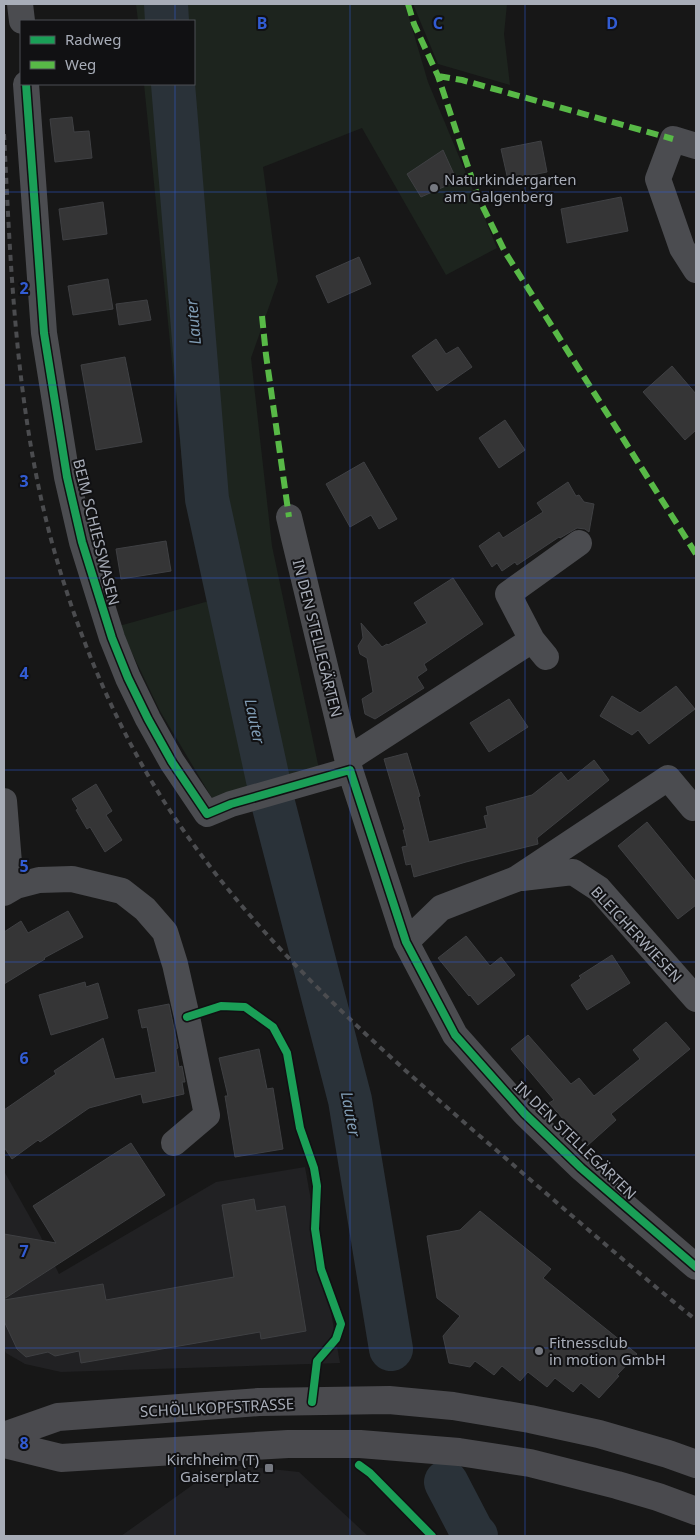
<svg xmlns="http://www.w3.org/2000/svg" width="700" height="1540" viewBox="0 0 700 1540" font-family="'Noto Sans',sans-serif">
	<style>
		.built { fill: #212123 }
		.green { fill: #1d241e }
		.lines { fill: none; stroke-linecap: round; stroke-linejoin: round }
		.river { stroke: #2a3239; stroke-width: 44 }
		.building { fill: #353536; stroke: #3f4043 }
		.street { stroke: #4b4c50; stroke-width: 26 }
		.secondary { stroke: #4a4a4e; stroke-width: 28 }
		.rail { stroke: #4b4c4f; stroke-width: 4; stroke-dasharray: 6 5; stroke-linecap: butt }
		.quiet { stroke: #58b947; stroke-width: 6; stroke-dasharray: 12 6; stroke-linecap: butt }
		.cycleway-casing { stroke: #111113; stroke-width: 11 }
		.cycleway { stroke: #1a9f57; stroke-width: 8 }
		.grid { fill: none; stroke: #325cd3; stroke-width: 1; stroke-opacity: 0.55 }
		.poi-dot { fill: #757880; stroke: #111113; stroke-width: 2 }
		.labels { text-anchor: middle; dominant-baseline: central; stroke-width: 4; stroke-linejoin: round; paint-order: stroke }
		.poi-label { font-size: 15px; fill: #a8adb8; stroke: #111113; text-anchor: start }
		.street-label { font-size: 15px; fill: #a8adb8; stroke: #111113 }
		.water-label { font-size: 16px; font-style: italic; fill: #7f9bb3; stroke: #111113 }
		.grid-label { font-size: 16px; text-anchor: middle; font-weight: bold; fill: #325cd3; stroke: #111113; stroke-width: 4; stroke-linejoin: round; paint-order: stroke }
	</style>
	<rect width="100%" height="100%" fill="#171717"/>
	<path class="built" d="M305,1167l35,196 -279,9 -36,-8 -19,-11 -2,-4v-178l36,64 19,39 157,-92z
		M222,1464l77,8 69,64h-247z"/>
	<path class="green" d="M136,4h269l23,78 69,166 -51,27 -84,-147 -99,39 15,114 -27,77 21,188 47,223 -107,29 -52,-87 -41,-85 90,-25 -23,-100 -42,-417h50v-63h-56z
		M413,4h94l-3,30 6,51 -72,-21z"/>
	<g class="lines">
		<path class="river" d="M166,4l1,17
			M173,84l34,415 66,304 77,297 41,249
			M446,1482l26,50 4,4"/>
	</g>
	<path class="building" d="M72,117l2,15 15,-1 3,27 -37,4 -5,-43z
		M541,141l6,31 -39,8 -7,-31z
		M443,150l14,31 -36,16 -14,-23z
		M621,197l7,34 -61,12 -6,-34z
		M103,202l4,32 -44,6 -4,-31z
		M359,257l12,27 -43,19 -12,-27z
		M108,279l5,30 -40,6 -5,-29z
		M147,300l4,20 -32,5 -3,-21z
		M436,339l10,15 12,-7 14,20 -35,24 -25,-35z
		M125,357l17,85 -46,8 -15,-85z
		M672,366l24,28v36l-11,10 -42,-48z
		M505,420l20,30 -26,18 -20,-30z
		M364,462l33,57 -18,10 -8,-14 -21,12 -24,-43z
		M568,482l8,14 3,-1 5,7 10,2 -5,28 -4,-3 -8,-1 -17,10 -1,-1 -42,28 -2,-3 -13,9 -5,-8 -5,4 -13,-21 20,-14 4,6 40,-26 -6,-9z
		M166,541l5,30 -50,8 -5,-30z
		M453,578l30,46 -59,40 3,6 -10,7 7,11 -49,31 -10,-5 -3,-15 11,-7 -6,-34 -7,-4 -2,-8 5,-8 -2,-15 21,24 5,-3 1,1 39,-22 -13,-20z
		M676,686l19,23 -46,35 -11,-14 -6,5 -32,-19 12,-20 28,17z
		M509,699l19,28 -39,25 -19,-29z
		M407,753l13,43 -2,1 11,45 58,-14 -3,-12 4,-1 -2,-8 46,-12 29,-23 7,9 26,-21 15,20 -72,58 1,6 -72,18 -52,15 -3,-13 -5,1 -4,-18 5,-1 -4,-16h2l-21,-71z
		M96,784l16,27 -6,4 16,25 -17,12 -15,-25 -3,2 -11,-19 2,-1 -6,-10z
		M647,822l49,60v23l-18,14 -60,-73z
		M68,911l15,26 -39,21 1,1 -41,25v-52l17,-11 7,12z
		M466,936l24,30 11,-9 14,18 -37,30 -8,-10 -1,1 -31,-38z
		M612,955l18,28 -43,27 -16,-25 10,-7 -2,-2z
		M85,982l1,5 12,-4 10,35 -57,17 -12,-40z
		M169,1004l9,44 -2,1 3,18 3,-1 3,16h-3l2,12 -41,9 -2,-9 -52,14 -49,34 -2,-2 -26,19 -8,-12v-37l52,-36 -2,-3 49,-33 12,41 41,-7 -9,-45 -5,1 -4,-18z
		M666,1022l24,27 -79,65 5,6 -29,26 -38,-43 5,-3 -43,-51 17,-14 43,49 8,-6 15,18 46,-37 -7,-9z
		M259,1049l8,40 6,-1 10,61 -48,8 -10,-61h3l-9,-38z
		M131,1143l34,52 -161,104v-65l52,9 -23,-37z
		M254,1199l2,12 29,-5 21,125 -45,8 -1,-7 -179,31 -2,-12 -24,5 -7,-4 -22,5 -9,-8 -13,-28v-21l99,-16 3,16 128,-23 -12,-72z
		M480,1211l71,58 -8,9 94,76 -20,21 2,1 -20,22 -18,-15 -8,9 -18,-14 -8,9 -19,-15 -8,9 -18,-15 -8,9 -19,-14 -5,6 -21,-4 -6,-27 17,-20 -23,-18 -10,-62 33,-6z"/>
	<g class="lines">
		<path class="street" d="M20,4l2,17
			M26,84l18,249 23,144 15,65 30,96 16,40 20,41 24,43 35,52 24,-10 119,-34
			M696,146l-23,-7 -15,40 24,69 14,22
			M289,517l61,253 56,172 49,93 70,79 56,54 115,99
			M546,657l-14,-17 -24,-46 71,-51
			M348,759l184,-119
			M4,801l5,62 7,23
			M522,878l51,-6 26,17 97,110
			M4,893l12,-7 23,-6 33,-1 50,12 23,18 20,23 10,32 12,53 20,98 -33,28
			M406,942l35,-34 75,-29 152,-101 25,30"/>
		<path class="secondary" d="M4,1436l54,-19 201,-15 130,-2 64,6 77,13 69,15 69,20 28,10
			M4,1444l57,14 227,-14h72l99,8 71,11 87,22 41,12 38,14"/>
		<path class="rail" d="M4,134c7,140 12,281 50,416 22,78 54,157 95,227 84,142 209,253 332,360 72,62 142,124 215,183"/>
		<path class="quiet" d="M408,4l6,20 24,52 40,121 27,55 191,302
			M438,76l24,4 211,59
			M262,316l4,39 23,162"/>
		<defs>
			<path id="cycleway" d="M26,84l18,249 23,144 15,65 30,96 16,40 20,41 24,43 35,52 24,-10 119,-34 56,172 49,93 70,79 56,54 115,99
				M187,1017l34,-11 24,1 28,20 14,26 13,75 14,40 3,18 -2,43 6,40 20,55 -5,15 -19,22 -5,41
				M359,1465l11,8 62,63"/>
		</defs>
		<use href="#cycleway" class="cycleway-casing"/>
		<use href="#cycleway" class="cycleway"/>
	</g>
	<path class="grid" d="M175,4v17M350,4v1532M525,4v1532M175,84v1452M4,192h692M4,385h692M4,578h692M4,770h692M4,962h692M4,1155h692M4,1348h692"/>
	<g class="poi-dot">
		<circle cx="434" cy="188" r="5"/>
		<circle cx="539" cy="1351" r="5"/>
		<rect x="264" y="1463" width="10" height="10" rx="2.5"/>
	</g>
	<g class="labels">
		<g class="poi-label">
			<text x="444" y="179">Naturkindergarten<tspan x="444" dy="17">am Galgenberg</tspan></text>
			<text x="549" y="1342">Fitnessclub<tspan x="549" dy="17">in motion GmbH</tspan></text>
			<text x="259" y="1459" text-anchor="end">Kirchheim (T)<tspan x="259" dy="17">Gaiserplatz</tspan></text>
		</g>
		<g class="street-label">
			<text transform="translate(97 532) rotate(76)">BEIM SCHIESSWASEN</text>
			<text transform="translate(318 638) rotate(76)">IN DEN STELLEGÄRTEN</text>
			<text transform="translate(637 934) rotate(47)">BLEICHERWIESEN</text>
			<text transform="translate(576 1140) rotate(44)">IN DEN STELLEGÄRTEN</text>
			<text transform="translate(217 1407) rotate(-3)">SCHÖLLKOPFSTRASSE</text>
		</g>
		<g class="water-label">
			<text transform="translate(193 322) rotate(-95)">Lauter</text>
			<text transform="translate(255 721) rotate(78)">Lauter</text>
			<text transform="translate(351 1114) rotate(79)">Lauter</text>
		</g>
	</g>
	<g class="grid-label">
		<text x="262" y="29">B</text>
		<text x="438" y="29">C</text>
		<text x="612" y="29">D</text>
		<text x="24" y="294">2</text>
		<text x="24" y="487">3</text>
		<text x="24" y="679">4</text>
		<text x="24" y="872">5</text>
		<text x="24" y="1064">6</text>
		<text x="24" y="1257">7</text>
		<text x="24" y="1449">8</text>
	</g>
	<rect width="700" height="1540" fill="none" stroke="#a8adb8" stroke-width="10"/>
	<rect x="20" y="20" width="175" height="65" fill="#111113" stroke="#4d4f55"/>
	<rect x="30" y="36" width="25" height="8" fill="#1a9f57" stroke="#4d4f55"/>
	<text x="65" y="45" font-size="15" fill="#a8adb8">Radweg</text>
	<rect x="30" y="61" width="25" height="8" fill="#58b947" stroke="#4d4f55"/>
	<text x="65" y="70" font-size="15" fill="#a8adb8">Weg</text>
</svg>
